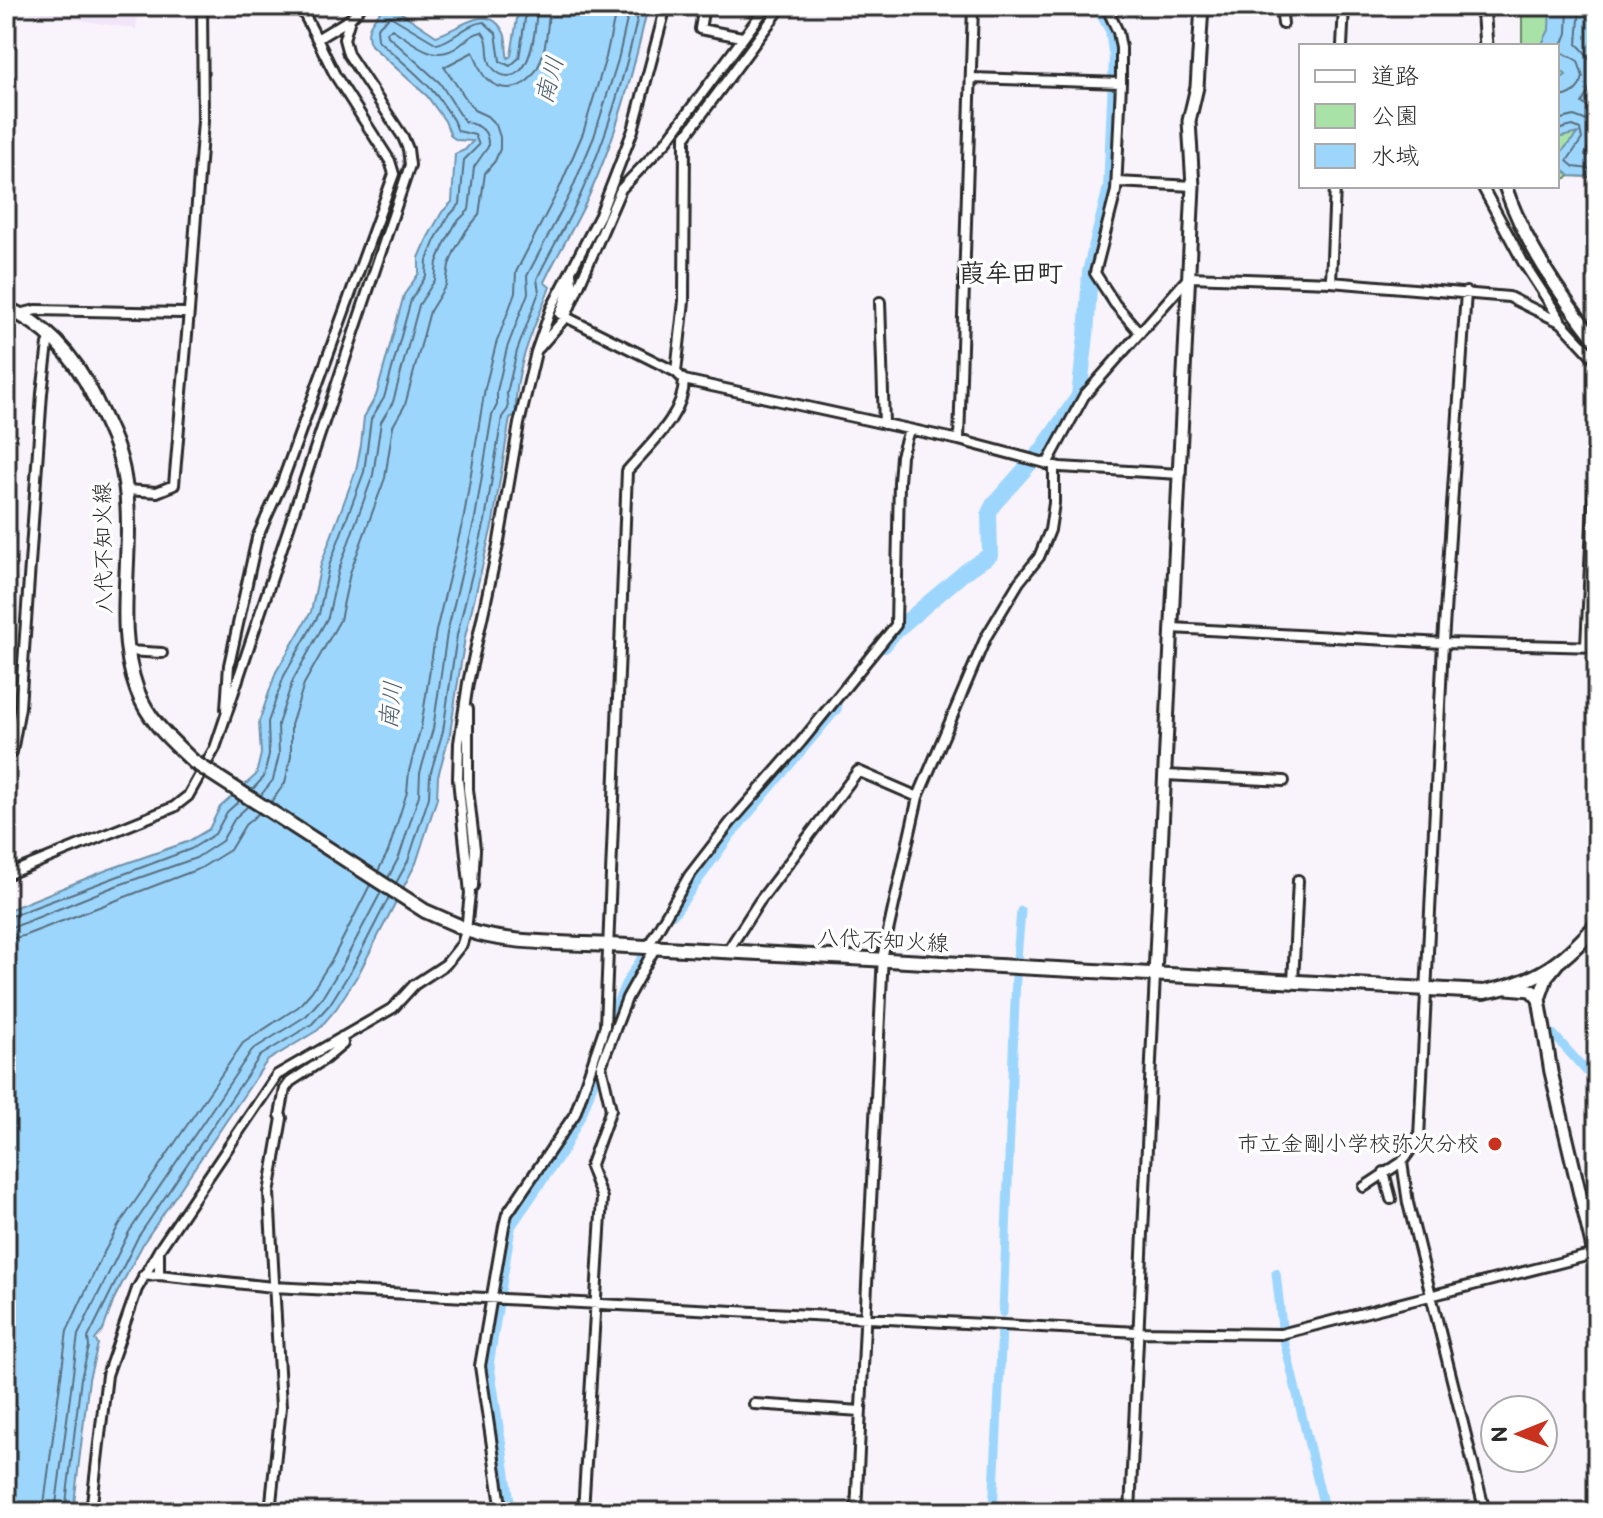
<svg xmlns="http://www.w3.org/2000/svg" width="1603" height="1518" viewBox="0 0 1603 1518" font-family="'Balsamiq Sans','Klee One',sans-serif">
	<style>
		.built { fill: #f1e5f9 }
		.green { fill: #a9e2a6; stroke: #6a8668; stroke-width: 2 }
		.water { fill: #9dd6fd; stroke: #6f92a9; stroke-width: 2 }
		.lines { fill: none; stroke-linecap: round; stroke-linejoin: round }
		.shore { stroke: #596f7f; stroke-width: 2 }
		.canal { stroke: #9dd6fd; stroke-width: 9 }
		.river { stroke: #9dd6fd; stroke-width: 16 }
		.minor-casing { stroke: #2b2b2b; stroke-width: 14 }
		.tertiary-casing { stroke: #2b2b2b; stroke-width: 17 }
		.secondary-casing { stroke: #2b2b2b; stroke-width: 18 }
		.minor { stroke: #fff; stroke-width: 8 }
		.tertiary { stroke: #fff; stroke-width: 11 }
		.secondary { stroke: #fff; stroke-width: 12 }
		.secondary-bridge-casing { stroke: #2b2b2b; stroke-width: 18; stroke-linecap: butt }
		.secondary-bridge { stroke: #fff; stroke-width: 12 }
		.poi-dot { fill: #c8321e; stroke: #fff; stroke-width: 3 }
		.labels { text-anchor: middle; dominant-baseline: central; stroke-width: 7; stroke-linejoin: round; paint-order: stroke }
		.street-label { font-size: 22px; fill: #2b2b2b; stroke: #fff }
		.poi-label { font-size: 22px; fill: #2b2b2b; stroke: #fff; text-anchor: end }
		.water-label { font-size: 24px; font-style: italic; fill: #4d5e6a; stroke: #fff }
		.quarter-label { font-size: 26px; font-weight: bold; fill: #2b2b2b; stroke: #fff }
	</style>
	<rect width="100%" height="100%" fill="#f9f3fc"/>
	<filter id="ink" filterUnits="userSpaceOnUse"><feTurbulence type="fractalNoise" baseFrequency=".0125" numOctaves="2"/><feDisplacementMap in="SourceGraphic" scale="16" xChannelSelector="R" yChannelSelector="G"/><feConvolveMatrix kernelMatrix="1 2 1 2 8 2 1 2 1" color-interpolation-filters="sRGB"/></filter>
	<g filter="url(#ink)">
		<path class="built" d="M16,6h123l-3,23 -111,-18z"/>
		<path class="green" d="M1522,6h75v194l-6,-14 3,-9 -24,-1 -13,6v-136h-35z"/>
		<path class="water" d="M385,6h6l45,30c23,-6 52,-36 68,-3 4,9 1,17 4,25l3,-2 8,-50h129c-15,67 -32,132 -61,194 -13,28 -30,55 -43,82l6,5c-16,41 -37,83 -34,128l-6,3 -17,104 -28,115 -15,96 -12,43 -1,22 -21,65 -57,110 -23,36 -18,21 -51,31 -123,181 -29,55 -12,33 -8,10 3,4 -9,35 -16,133h-67v-601l101,-41 80,-28 22,-13 11,-22 36,-32 5,-21 -2,-32 17,-50 35,-60 10,-48 35,-94 5,-25 3,-28 12,-21 28,-101 15,-22v-15l9,-21 14,-25 10,-10 3,-48 10,-4 8,-9 -16,-1 -6,-4 -6,-15 -18,-25 -56,-51c-9,-16 4,-27 14,-39z
			M1550,6h47v194l-6,-14 3,-9 -24,-1 -13,-12v-7l21,-24 -21,5v-57l9,-6 -3,-3 -6,2v-28h-16l8,-16z"/>
		<g class="lines">
			<path class="shore" d="M1580,6l-3,38c24,23 20,33 5,59l15,12
				M1557,97c13,0 23,-7 26,-20l-5,-16 -18,-10 7,-18 1,-27
				M1557,120l17,-4 13,5 6,16 -8,18 12,4
				M1557,130l16,-4 7,3 2,10 -15,22 7,6 23,3
				M252,790l12,-13 5,-23 -1,-32 16,-46 35,-62 10,-48 35,-94 7,-53 13,-21 27,-98 15,-24 1,-16 8,-20 13,-23 12,-13 4,-44 15,-15 -4,-10 -17,-4c-16,-40 -50,-63 -80,-91l-1,-12 13,-12 47,28c18,-4 28,-20 47,-22l12,11 4,28 10,5 9,-8 8,-52
				M261,795l12,-15 6,-25 -1,-31 15,-44 35,-63 11,-48 34,-94 8,-53 12,-20 26,-97 16,-25 2,-18 7,-17 12,-22 13,-13 5,-43 14,-20c1,-17 -8,-22 -23,-25l-25,-39 -52,-47 -1,-4 5,-3c22,14 43,36 68,16 8,-6 12,-11 22,-13 10,11 2,23 10,35 4,5 10,9 16,9 25,0 28,-51 29,-70
				M271,802l14,-19 6,-27v-31l13,-41 36,-64 10,-47 35,-95 8,-52 12,-21 25,-94 16,-26 3,-20 6,-15 11,-19 13,-16 6,-42 10,-12 5,-12v-12l-4,-12 -9,-9 -13,-6 -30,-43 29,-15c5,8 5,19 14,27 6,6 14,9 22,9 36,-2 39,-55 40,-82
				M378,871l10,-19 19,-60 2,-21 12,-44 15,-96 28,-115 21,-128 11,-44 19,-51 1,-21 43,-83 24,-56 23,-76 11,-51
				M388,878l11,-21 20,-62 1,-22 13,-44 14,-96 28,-115 17,-103 5,-10v-14l10,-43 21,-55 -1,-17 43,-82 24,-57 24,-77 12,-54
				M396,883l12,-22 21,-64 1,-22 13,-44 14,-96 28,-114 17,-104 6,-8 -1,-16 10,-42 22,-59 -2,-13c13,-28 30,-55 43,-83 28,-61 46,-124 60,-190
				M6,918l185,-69 24,-15 12,-22 12,-11
				M6,928l13,-3 94,-38 83,-29 26,-17 13,-23 13,-12
				M6,940l17,-4 178,-68 29,-18 15,-25 14,-12
				M43,1512l24,-181 35,-75 17,-31 124,-182 55,-36 14,-16 21,-33 37,-73
				M55,1512l23,-177 51,-103 123,-182 54,-34 16,-18 21,-34 38,-72
				M65,1512l16,-134 8,-31 -1,-9 50,-101 122,-181 52,-32 18,-20 22,-35 37,-72"/>
			<path class="canal" d="M1017,959l4,-48
				M1553,1034l44,49
				M1276,1273l7,63 42,176
				M1003,1313l13,-338
				M993,1512l9,-184"/>
			<path class="river" d="M884,645l9,-12 73,-62 24,-16 -1,-42 4,-8 49,-55 37,-54 7,-60 4,-64 21,-84 6,-130 -4,-28 -13,-24
				M672,911l56,-78 106,-126
				M508,1512l-22,-150 22,-137 53,-77 19,-38 26,-72 22,-52 19,-30"/>
			<defs>
				<path id="minor" d="M300,6l17,33 33,-20 11,-13
					M704,6l-4,23 42,8
					M1106,6l12,26 3,16v35l-5,108 -21,82 20,31 25,29
					M1281,6l2,18
					M1342,46l2,-40
					M971,78l150,5
					M1117,182l76,4
					M1482,186l41,76 37,57
					M571,273l1,9 -12,32 116,58 8,8 275,60 101,27 120,7
					M1331,282l4,-96
					M1466,292l-23,351 -24,495 -17,24 6,41 77,309
					M880,302l4,122
					M20,314l16,-4 147,3 6,-2 14,-190 -1,-115
					M539,348l26,-30 56,-129 45,-47 101,-136
					M676,372l8,-71 1,-164 97,-131
					M959,440l14,-434
					M1047,464l37,-68 105,-119 142,5 178,15 53,26 35,38
					M126,490l31,2 17,-7 15,-174
					M1172,628l271,15 154,4
					M1586,646l11,-222
					M128,651l34,2
					M226,709l3,-44 28,-127 24,-53 113,-311 -4,-13 -55,-86 -18,-36
					M468,709v80l7,60 -2,37
					M6,756l6,-4 8,-45 22,-314 6,-49 4,-8
					M1165,775l119,6
					M6,875l168,-68 14,-11 27,-48 195,-583 -2,-16 -5,-12 -55,-83 -4,-15 6,-20
					M647,948l42,-72 41,-53 71,-81 95,-117 3,-143 2,-26 8,-26
					M727,952l32,-50 99,-131 60,26
					M1293,983l5,-103
					M1384,1172l7,27
					M1364,1187l38,-25
					M159,1275v-25
					M143,1276l16,-1 114,12 865,45 143,2 313,-80
					M754,1404l107,7
					M91,1512l16,-137 30,-86 22,-39 118,-175 116,-67 21,-23 32,-21 16,-20 4,-13 4,-38 -12,-114 1,-36 9,-60 31,-142 20,-117 17,-72 15,-43 49,-94 33,-85 33,-124
					M270,1512l11,-105 -12,-214 13,-75 -2,-3 5,-26 5,-7 35,-23 18,-15 -1,-7
					M502,1512l-22,-146 24,-140 3,-12 68,-100 30,-88 22,-555c22,-26 57,-55 57,-91
					M583,1512l19,-314 -12,-31 21,-58 -10,-43 26,-68 28,-50
					M856,1512l27,-558 35,-157 68,-160 33,-55 20,-25 11,-27 4,-27v-37
					M1130,1512l25,-537"/>
				<path id="tertiary" d="M1483,6l3,40
					M1505,186c20,58 54,108 92,156
					M1556,965l-9,11 -8,23 12,73 46,194
					M1155,975l38,-789 -4,-65 8,-34 5,-81
					M1507,988l24,2 8,9"/>
				<path id="secondary" d="M6,308c41,17 69,49 88,89 12,26 26,51 30,80 13,70 -12,144 13,213 13,35 39,54 64,79
					M457,925c28,19 115,18 152,20l875,47c53,-10 78,-28 113,-68"/>
			</defs>
			<use href="#minor" class="minor-casing"/>
			<use href="#tertiary" class="tertiary-casing"/>
			<use href="#secondary" class="secondary-casing"/>
			<use href="#minor" class="minor"/>
			<use href="#tertiary" class="tertiary"/>
			<use href="#secondary" class="secondary"/>
			<defs>
				<path id="secondary-bridge" d="M194,762l231,149 32,14"/>
			</defs>
			<use href="#secondary-bridge" class="secondary-bridge-casing"/>
			<use href="#secondary-bridge" class="secondary-bridge"/>
		</g>
	</g>
	<circle class="poi-dot" cx="1495" cy="1144" r="8"/>
	<g class="labels">
		<g class="street-label">
			<text transform="translate(104 548) rotate(-91)">八代不知火線</text>
			<text transform="translate(883 941) rotate(3)">八代不知火線</text>
		</g>
		<g class="poi-label">
			<text x="1479" y="1144">市立金剛小学校弥次分校</text>
		</g>
		<g class="water-label">
			<text transform="translate(550 80) rotate(-75)">南川</text>
			<text transform="translate(391 705) rotate(-84)">南川</text>
		</g>
		<g class="quarter-label">
			<text x="1011" y="274">葭牟田町</text>
		</g>
	</g>
	<rect width="1603" height="1518" fill="none" stroke="#fff" stroke-width="32"/>
	<rect x="16" y="16" width="1571" height="1486" fill="none" stroke="#2b2b2b" stroke-width="3" filter="url(#ink)"/>
	<rect x="1299" y="44" width="260" height="144" fill="#ffffff" stroke="#aaaaaa" stroke-width="2"/>
	<rect x="1315" y="70" width="40" height="12" fill="#ffffff" stroke="#aaaaaa" stroke-width="2"/>
	<text x="1371" y="84" font-size="24" fill="#2b2b2b">道路</text>
	<rect x="1315" y="104" width="40" height="24" fill="#a9e2a6" stroke="#aaaaaa" stroke-width="2"/>
	<text x="1371" y="124" font-size="24" fill="#2b2b2b">公園</text>
	<rect x="1315" y="144" width="40" height="24" fill="#9dd6fd" stroke="#aaaaaa" stroke-width="2"/>
	<text x="1371" y="164" font-size="24" fill="#2b2b2b">水域</text>
	<g transform="translate(1519 1434) rotate(269)"><circle r="38" fill="#ffffff" stroke="#aaaaaa" stroke-width="2"/>
	<path d="M0-6L14 30L0 20L-14 30Z" fill="#c8321e"/>
	<text y="-12" font-size="22" font-weight="bold" text-anchor="middle" fill="#2b2b2b">N</text>
	</g>
</svg>
